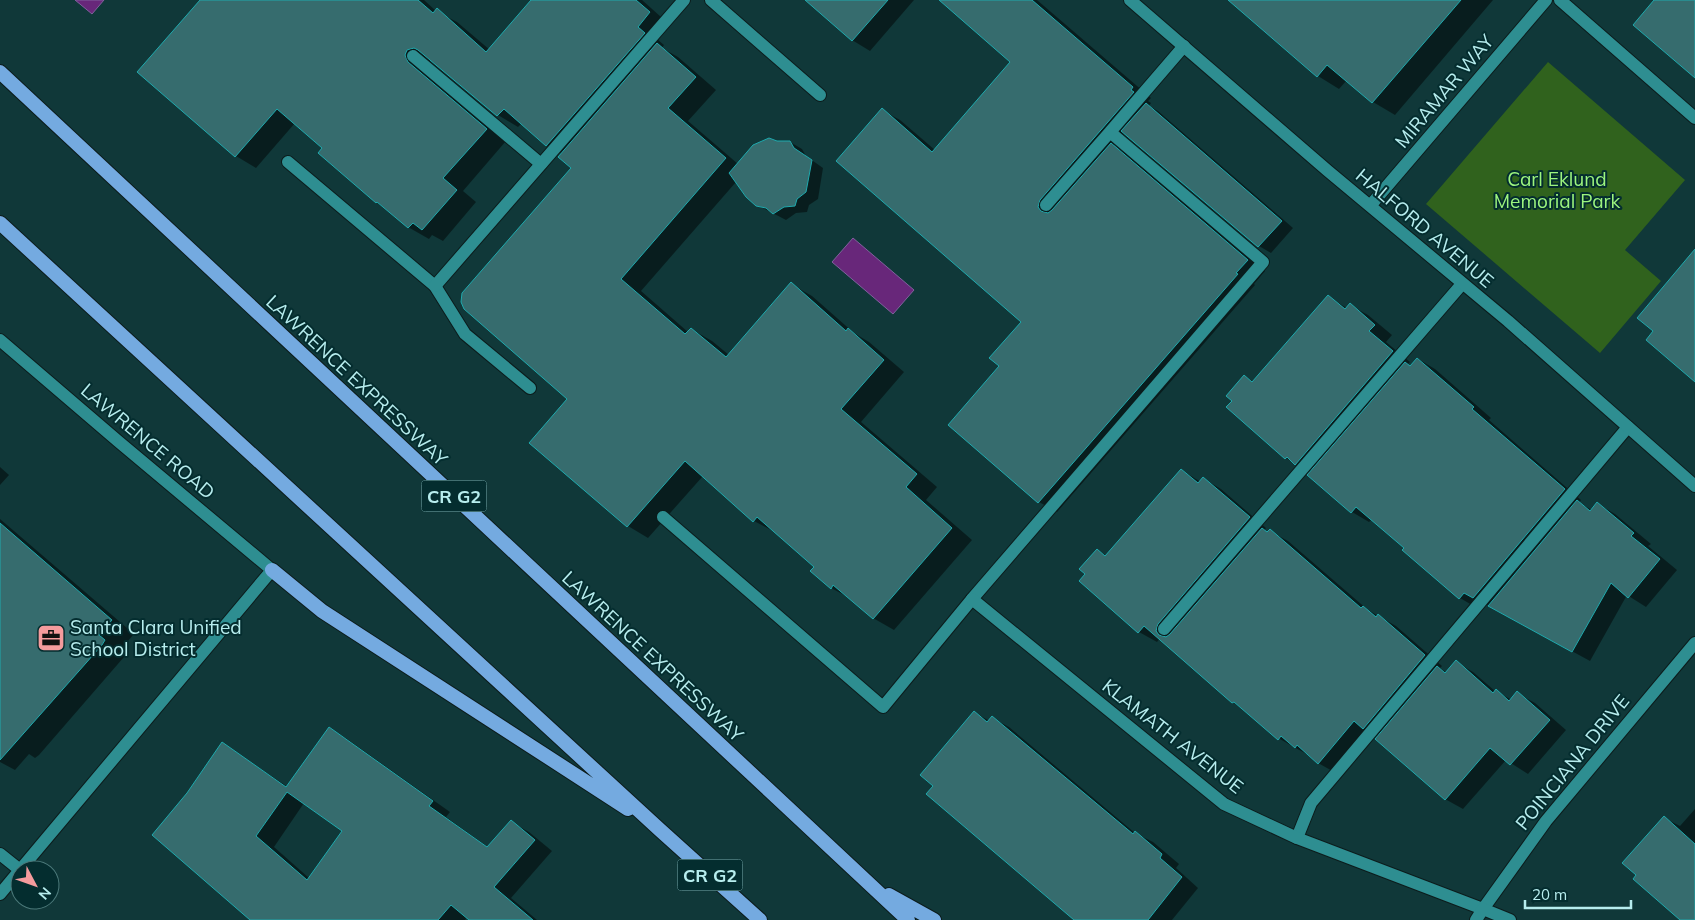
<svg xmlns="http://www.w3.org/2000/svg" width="1695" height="920" viewBox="0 0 1695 920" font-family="Mulish,sans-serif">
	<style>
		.green { fill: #30621d }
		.water { fill: #68277a; stroke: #80629d }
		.shadow { fill: #0007; fill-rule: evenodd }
		.building { fill: #366c6e; stroke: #1ea9ad; fill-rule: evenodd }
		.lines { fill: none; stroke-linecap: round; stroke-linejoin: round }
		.service-casing { stroke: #0c1c1c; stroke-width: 14 }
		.minor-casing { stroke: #0c1c1c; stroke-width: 14 }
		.tertiary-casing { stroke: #0c1c1c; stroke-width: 14 }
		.trunk-casing { stroke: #0c1c1c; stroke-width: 16 }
		.service { stroke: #2e8e91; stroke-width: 12 }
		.minor { stroke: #2e8e91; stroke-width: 12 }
		.tertiary { stroke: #2e8e91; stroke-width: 12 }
		.trunk { stroke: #74aae0; stroke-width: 14 }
		.labels { text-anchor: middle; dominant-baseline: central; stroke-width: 4; stroke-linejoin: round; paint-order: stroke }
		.shield { fill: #042d2f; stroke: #81b3b5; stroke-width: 1 }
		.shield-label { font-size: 18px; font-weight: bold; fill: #b7edee }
		.street-label { font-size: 19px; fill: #b7edee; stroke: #042d2f }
		.park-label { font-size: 19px; fill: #9cf47e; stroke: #042d2f }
		.poi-label { font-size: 19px; fill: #b7edee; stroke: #042d2f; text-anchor: start }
	</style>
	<rect width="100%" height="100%" fill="#103839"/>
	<path class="green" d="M1548,62l137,118 -60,70 36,31 -61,72 -174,-149z"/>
	<path class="water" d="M75,0h29l-12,14z
		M853,238l61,52 -21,24 -61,-52z"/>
	<path class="shadow" d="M202,0h222l12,11 21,11 33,28 43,-50h109l28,25 -13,14 7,6 -2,3 16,9 38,33 -28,31 50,43 39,-22h13l12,7 4,7 17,12 -5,31 -9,6 -2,7 -11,1 -10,7 -29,-15 -21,-23 -95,109 47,41 3,-3 21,12 17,14 62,-71 21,12 42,37 15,9 35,30 -43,50 76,65 -11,13 46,40 -78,90 -21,-12 -23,-20 -19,-10 -16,-21 -40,-35 -21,-11 -51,-45 -55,62 -20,-12 -59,-128 4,-230 -11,-14 -15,-9 -25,-22 -4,4 -20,-12 -66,-55 -4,2 78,79 -43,50 13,11 -33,39 -11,-6 -3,4 -21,-12 -23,-20 -9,-5 -52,-54 -29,-25 -39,45 -20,-12 -97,-84z
		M807,0h107l-44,51 -18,-11z
		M941,0h96l114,98 -3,3 3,2 -2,3 9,5 135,117 -22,25 -12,-7 -134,-113 -12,13 16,9 136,116 -11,13 1,1 -198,227 -18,-10 -38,-136 21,-45 -140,-211 18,10 35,30 77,-88z
		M1244,0h249l-98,115 -22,-13 -26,-22 -8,9 -21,-13z
		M1328,297l19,11 3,-3 18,10 24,20 -6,7 24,20 -3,3 4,2 7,-8 17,10 56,49 -2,2 92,80 -2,3 13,7 6,-6 17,10 36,30 -3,2 29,24 -31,37 -19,-12 -37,66 -108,-59 -5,6 -17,-10 -56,-49 1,-1 -33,-29 -3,3 -17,-10 -41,-39 -25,-15 -59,-51 6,-6 11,-25 10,6z
		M0,467l9,8 -9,10z
		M1181,470l20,12 3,-3 17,10 45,39 -2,3 4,2 2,-2 18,10 80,69 28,16 46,40 -2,2 7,5 9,-11 17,10 22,19 17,9 5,-7 18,10 31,27 -38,44 -22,-14 -43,49 -18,-10 -66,-62 -8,-5 -35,41 -18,-10 -8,-7 -32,-18 -34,-29 -11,-7 -73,-64 -3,4 -18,-10 -59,-51 6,-7 11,-24 10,6zM1151,627l19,11h-5l-15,-9z
		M0,519l134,115 -13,15 5,4 -2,4 -85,98 -4,3 -6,-4 -14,16 -15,-8z
		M975,713l15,8 2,-3 17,9 126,106 18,9 26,22 -3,4 22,20 -26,32h-96l-142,-134z
		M329,728l18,11 103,73 -4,5 43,31 22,-26 18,10 23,19 -41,47 26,22h-66l-4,-3 -2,3h-213l-64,-126 34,-50 66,43zM304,803l40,28 -35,47 -35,-31z
		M1695,809v111h-13l-18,-102 16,8z"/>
	<path class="building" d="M200,0h218l15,13 4,-5 49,44 45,-52h105l14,12 -12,15 7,6 -99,113 -42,-37 -7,7 -79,-66 -4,-2 -7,2 -2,5 3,7 79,67 -44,49 14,12 -35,40 -9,-7 -5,5 -31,-26 -1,1 -58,-50 4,-5 -45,-39 -42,48 -98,-85z
		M805,0h83l-36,41z
		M939,0h93l101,87 -2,3 3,2 -94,108 -2,7 3,4 7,2 4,-3 59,-67 137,117 -12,13 2,1 -200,229 -90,-78 51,-59 -10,-8 32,-36 -185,-161 46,-53 50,44 78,-90z
		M1228,0h233l-89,103 -45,-38 -10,12z
		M1654,0h41v78l-62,-53z
		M657,43l39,34 -28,31 58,50 -105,121 64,55 6,-6 35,29 65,-75 55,49 2,-3 36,32 -43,49 76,65 -11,13 46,41 -79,91 -40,-34 -2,4 -21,-18 4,-4 -57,-50 -4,5 -68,-61 -58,66 -98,-84 38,-44 -103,-90 -3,-7 1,-9 109,-125 -13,-11z
		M1146,103l136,118 -24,26 -137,-116z
		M769,138l8,3h13l4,7 18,12 -6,32 -9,7 -2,7 -11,1 -11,7 -7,-6 -10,-2 -10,-9 -17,-24 24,-28z
		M1695,249v133l-49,-42 7,-9 -16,-13z
		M1328,295l17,14 5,-6 25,22 -6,6 24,20 -98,114 -8,-8 -2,2 -59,-52 6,-6 -6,-5 18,-21 8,7z
		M1417,358l57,49 -2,2 93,80 -92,109 -9,-5 -5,6 -57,-49 2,-2 -48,-41 -5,6 -44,-38 98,-113 5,4z
		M1181,469l17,14 5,-6 47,40 -92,107 -2,7 3,4 7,2 4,-3 92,-106 5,4 3,-3 91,79 2,-2 13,11 2,-3 47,41 -62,74 -9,-8 -36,43 -21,-19 -2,3 -14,-12 -3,4 -44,-38 -2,1 -88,-77 -6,7 -59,-52 6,-7 -6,-5 18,-20 8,7z
		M1577,500l13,11 7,-9 37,31 -3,3 29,23 -32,39 -17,-15 -39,69 -84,-46z
		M0,523l112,97 -13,15 6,5 -3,5 -102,115z
		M1456,660l37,33 3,-4 13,12 8,-10 33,29 -40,45 -20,-17 -45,52 -70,-61 62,-73 8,7z
		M974,711l13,11 5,-6 141,118 2,-3 27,23 -2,4 22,19 -34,43h-74l-148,-126 7,-8 -13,-11z
		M329,727l104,74 -4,5 58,41 24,-27 24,20 -41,47 39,33h-64l-18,-15 -13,15h-188l-98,-85 35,-42 35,-51 64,45zM287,792l55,39 -35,49 -51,-44z
		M1664,816l31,28v76h-15l-47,-41 3,-4 -14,-12z"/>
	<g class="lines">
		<defs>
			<path id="service" d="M711,0l109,95
				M1560,0l135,118
				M413,56l128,108
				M288,162l147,124 30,48 65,54
				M1046,205l64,-73
				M663,517l220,190 89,-108 291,-337 -153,-130 74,-86
				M1164,629l298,-345
				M1297,838l14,-35 317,-376
				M0,854l20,16"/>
			<path id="minor" d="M1130,0l198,171 180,150 187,165
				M1370,206l176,-206
				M435,286l249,-286
				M972,599l252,205 73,34 186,71 63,-88 149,-178
				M20,870l252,-300
				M0,894l20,-24"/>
			<path id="tertiary" d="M0,340l119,102 153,128
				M1476,920l7,-11 27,11"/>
			<path id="trunk" d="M0,72l908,848
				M0,223l660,607 100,90
				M272,570l50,41 306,198
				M889,895l45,25"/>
		</defs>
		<use href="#service" class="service-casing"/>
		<use href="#minor" class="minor-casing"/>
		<use href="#tertiary" class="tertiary-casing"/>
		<use href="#trunk" class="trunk-casing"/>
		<use href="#service" class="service"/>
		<use href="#minor" class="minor"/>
		<use href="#tertiary" class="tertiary"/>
		<use href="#trunk" class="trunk"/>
	</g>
	<defs>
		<symbol id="office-square" viewBox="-11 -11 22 22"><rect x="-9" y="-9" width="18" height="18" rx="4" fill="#f59b9d" stroke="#042d2f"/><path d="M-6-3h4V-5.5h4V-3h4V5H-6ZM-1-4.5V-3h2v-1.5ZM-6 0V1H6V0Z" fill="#111"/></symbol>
	</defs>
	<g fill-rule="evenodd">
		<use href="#office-square" x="35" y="622" width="32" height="32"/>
	</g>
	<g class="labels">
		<g class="shield">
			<rect x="421.5" y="480.5" width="65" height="31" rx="4"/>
			<rect x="677.5" y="859.5" width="65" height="31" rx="4"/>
		</g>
		<g class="shield-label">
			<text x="454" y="496">CR G2</text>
			<text x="710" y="875">CR G2</text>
		</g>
		<g class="street-label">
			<text transform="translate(1444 91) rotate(-50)">MIRAMAR WAY</text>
			<text transform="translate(1425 228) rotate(40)">HALFORD AVENUE</text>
			<text transform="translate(357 380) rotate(43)">LAWRENCE EXPRESSWAY</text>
			<text transform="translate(148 441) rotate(40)">LAWRENCE ROAD</text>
			<text transform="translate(653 656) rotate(43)">LAWRENCE EXPRESSWAY</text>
			<text transform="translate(1173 736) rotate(38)">KLAMATH AVENUE</text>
			<text transform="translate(1572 762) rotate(-51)">POINCIANA DRIVE</text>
		</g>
		<g class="park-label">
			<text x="1557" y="179">Carl Eklund<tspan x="1557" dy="22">Memorial Park</tspan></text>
		</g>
		<g class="poi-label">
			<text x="70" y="627">Santa Clara Unified<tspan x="70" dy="22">School District</tspan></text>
		</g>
	</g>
	<g transform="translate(35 885) rotate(131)"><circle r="24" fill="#042d2f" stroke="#4c7a7b"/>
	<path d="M0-4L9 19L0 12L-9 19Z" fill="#f59b9d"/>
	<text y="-8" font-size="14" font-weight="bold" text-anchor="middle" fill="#b7edee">N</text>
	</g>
	<path d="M1525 900v8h106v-8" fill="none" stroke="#b7edee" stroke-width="2.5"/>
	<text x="1532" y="900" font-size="15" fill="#b7edee" stroke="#042d2f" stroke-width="4" paint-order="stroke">20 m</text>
</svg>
